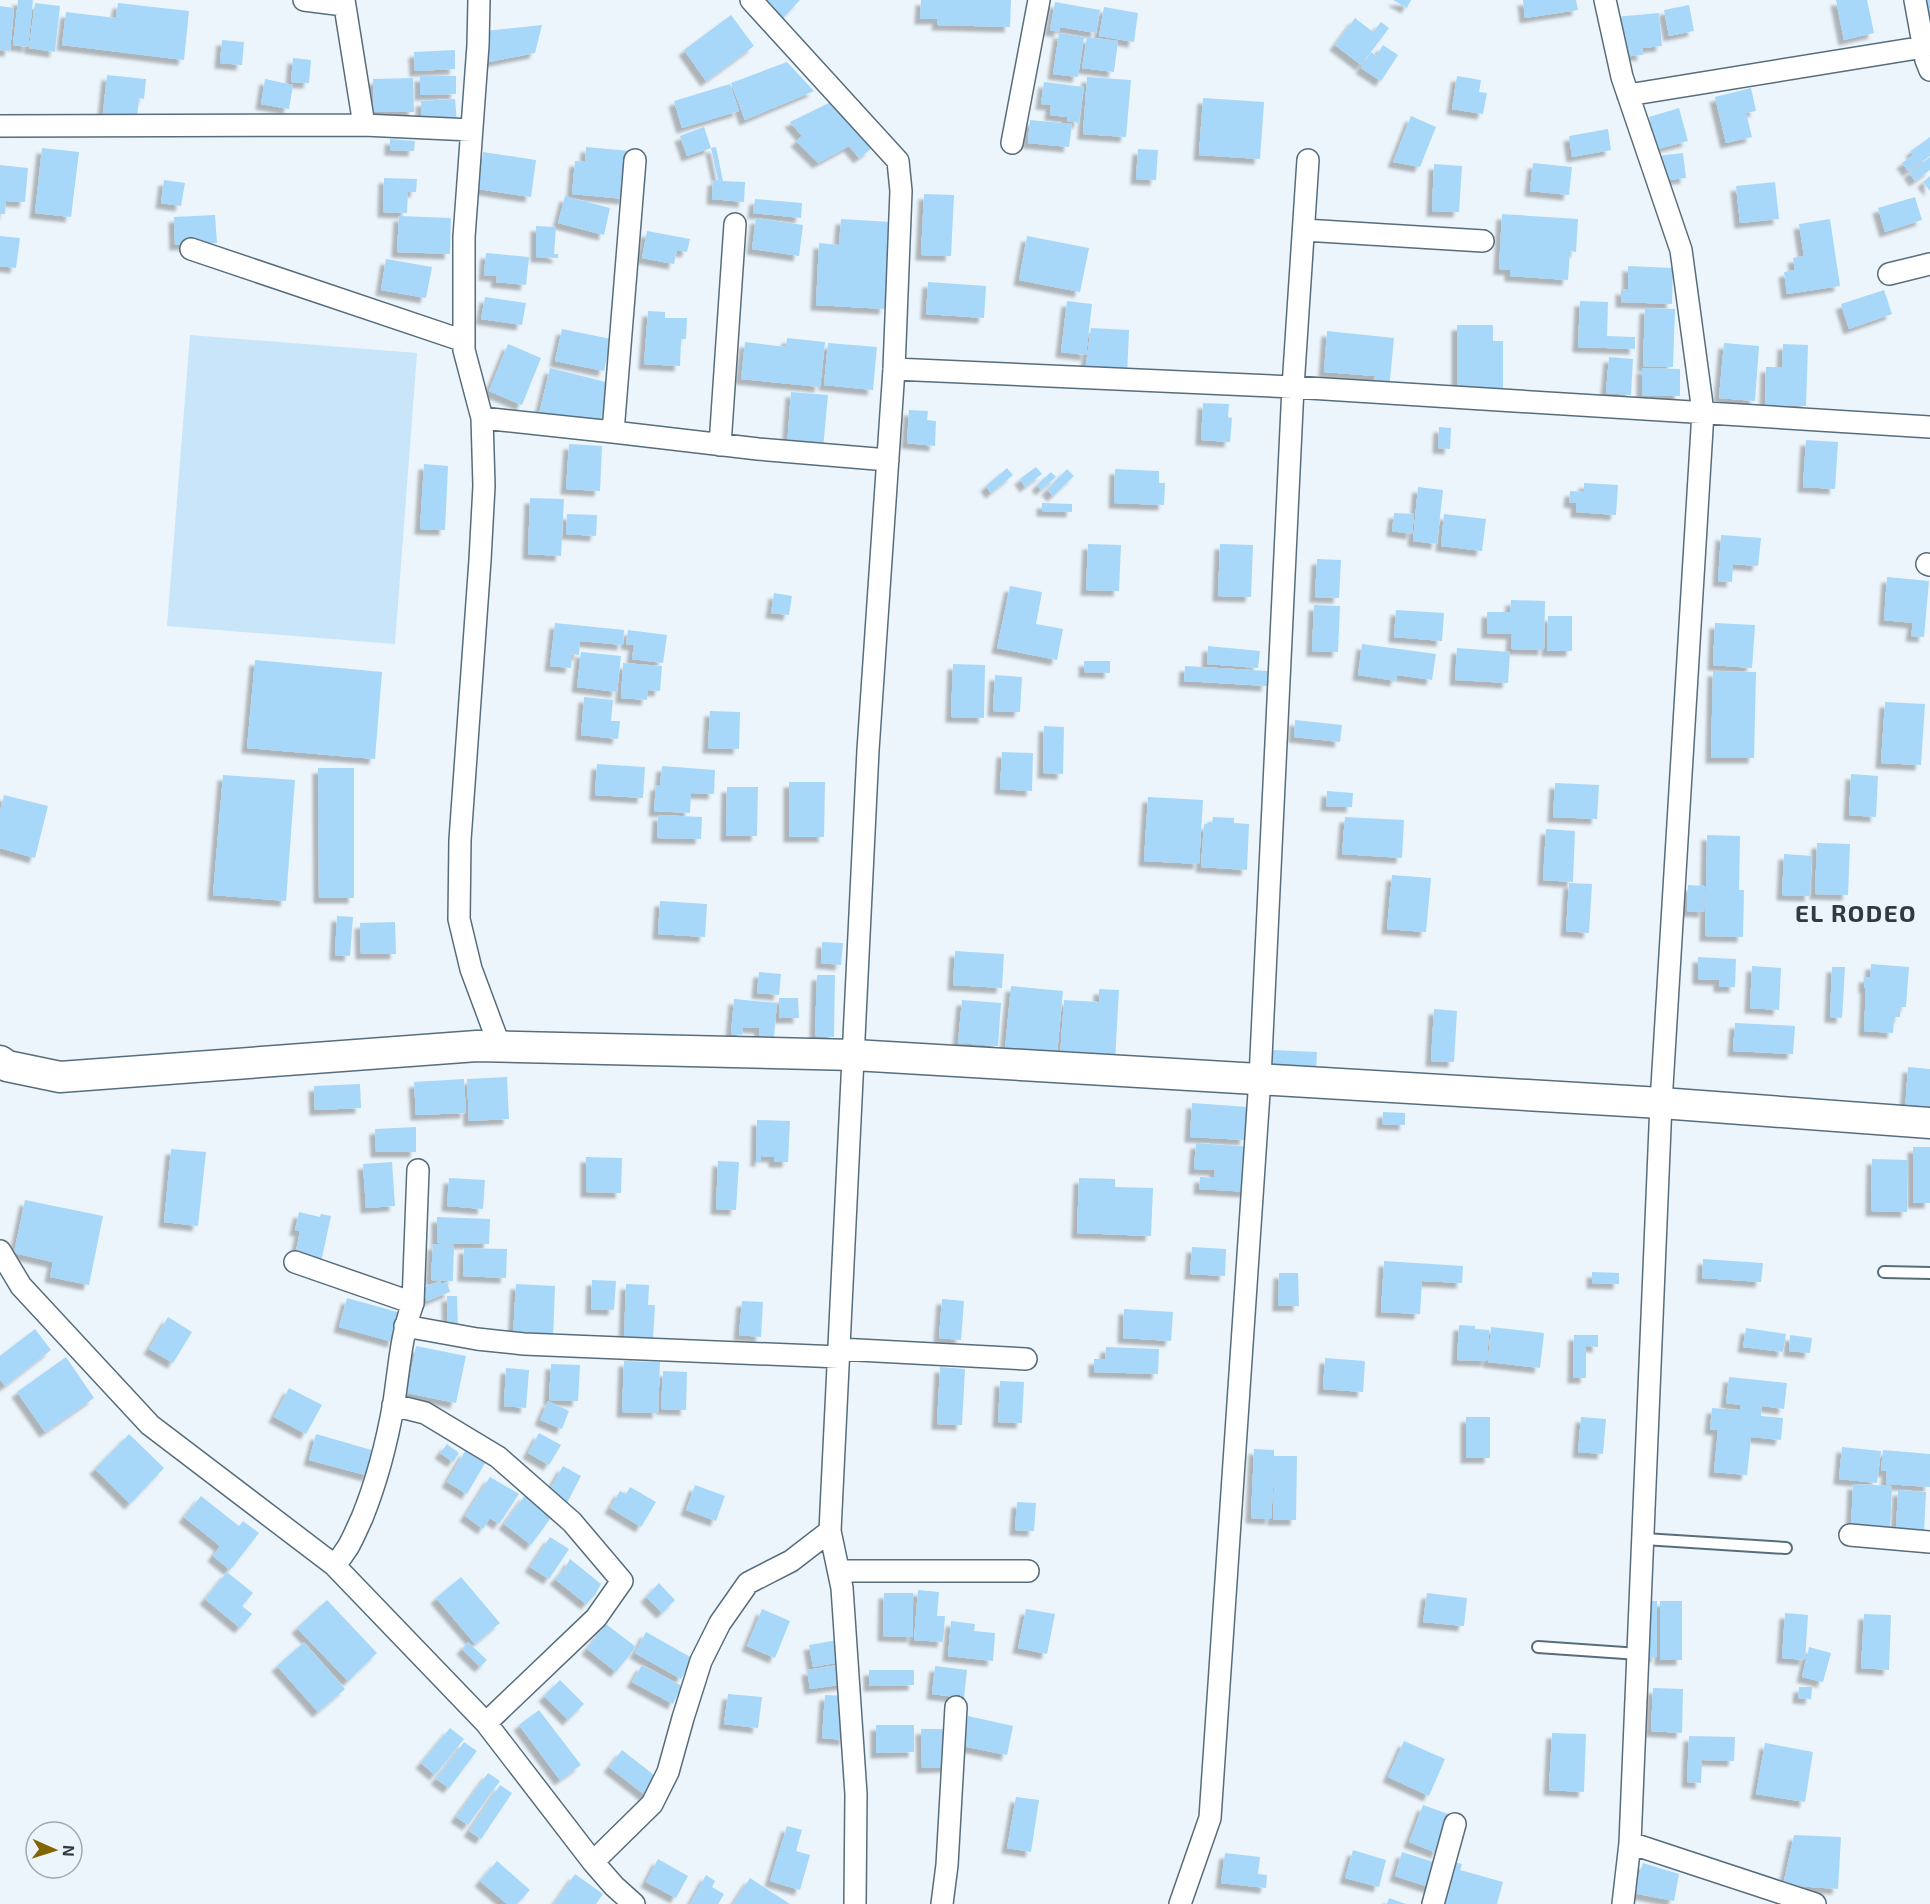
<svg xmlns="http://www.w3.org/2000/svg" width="1930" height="1904" viewBox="0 0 1930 1904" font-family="'Exo 2',sans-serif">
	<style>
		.green { fill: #c9e5f9 }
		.building { fill: #a7d8f9; filter: url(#shadow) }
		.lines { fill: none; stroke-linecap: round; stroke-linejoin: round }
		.lane-casing { stroke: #576d7c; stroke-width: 14 }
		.street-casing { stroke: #576d7c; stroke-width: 24 }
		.secondary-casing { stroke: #576d7c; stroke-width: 33 }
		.lane { stroke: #fff; stroke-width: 10 }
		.street { stroke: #fff; stroke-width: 21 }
		.secondary { stroke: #fff; stroke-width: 30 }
		.labels { text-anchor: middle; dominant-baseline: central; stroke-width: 6; stroke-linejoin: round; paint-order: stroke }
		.district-label { font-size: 24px; font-weight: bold; letter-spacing: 1.5px; fill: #313a41; stroke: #ecf5fc }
	</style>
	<defs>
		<filter id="shadow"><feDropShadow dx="-5.5" dy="5.5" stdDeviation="1.5" flood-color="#0004"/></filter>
	</defs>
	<rect width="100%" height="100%" fill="#ecf5fc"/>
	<path class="green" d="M190,335l227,18 -22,291 -228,-18z"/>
	<path class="building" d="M18,0h15l-5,47 -15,-2z
		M762,0h38l-18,19z
		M921,0h90l-1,27 -73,-2 1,-6h-18z
		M1393,0h18l-4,8z
		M1523,0h53l2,10 -53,8z
		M1836,0h31l7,33 -30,7z
		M1922,0h8v24h-1z
		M1055,2l45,8 -4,23 -36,-6 -1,5 -9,-2z
		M35,3l25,3 -5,46 -26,-4z
		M118,3l71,8 -5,49 -122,-15 4,-33 50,6z
		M1689,5l5,26 -25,5 -5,-26z
		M0,6l14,2 -4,43 -10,-1z
		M1104,7l34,6 -4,29 -35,-6z
		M1659,13l3,33 -20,2 1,7 -23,2 -5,-40z
		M731,15l23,31 -48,35 -22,-31z
		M1355,18l18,14 8,-10 8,6 -28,37 -26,-20z
		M542,25l-7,28 -46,9 -4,-31z
		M1059,33l25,4 -6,40 -25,-3z
		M1087,37l31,4 -4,31 -32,-4z
		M222,40l22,2 -2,23 -22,-2z
		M1383,45l15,10 -17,26 -20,-13 10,-16 5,4z
		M455,50v19l-40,2 -1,-19z
		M293,58l18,2 -2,23 -18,-1z
		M787,62l27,29 -69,29 -14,-37z
		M107,75l39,4 -2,20 -5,-1 -3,27 -34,-3z
		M420,76h36v18l-36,1z
		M1457,76l24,4 -2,12 8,1 -4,21 -31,-5z
		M1087,77l44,3 -5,57 -43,-3z
		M413,78l1,34h-40l-1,-33z
		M265,79l28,6 -4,24 -28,-5z
		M1044,82l40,5 -5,36 -12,-2v-4l-17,-2 1,-10 -10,-1z
		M730,84l9,27 -57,17 -8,-27z
		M1751,88l5,23 -10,2 6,24 -26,6 -11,-46z
		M1203,98l61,4 -4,57 -61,-4z
		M455,99l2,23 -35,2 -1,-23z
		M833,101l38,48 -12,9 -10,-12 -31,17 -22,-22 6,-5 -12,-14z
		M1679,108l9,33 -30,8 -9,-32z
		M1411,116l25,11 -16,40 -27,-5z
		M1030,120l42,4 -3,23 -41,-4z
		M704,127l7,21 -24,8 -7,-20z
		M1608,129l3,21 -39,7 -3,-21z
		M1930,137v19l-22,15 -6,-8 11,-8 -2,-4z
		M390,139l25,2 -1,10 -24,-1z
		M586,147l44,4 -5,48 -53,-5 3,-33 10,1z
		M716,147l7,34 22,1 -1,20 -32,-3 1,-19h5l-7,-32z
		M42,148l37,4 -8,65 -36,-4z
		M1138,149l20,1 -2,30 -20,-1z
		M483,152l53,8 -5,37 -53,-8z
		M1683,153l3,25 -27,3 -2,-25z
		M1930,157v13l-15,11 -6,-8z
		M1533,163l39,4 -3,28 -39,-4z
		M1434,164l28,2 -3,46 -27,-1z
		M0,165l28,3 -3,34 -19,-1 -1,13h-5z
		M1930,176v15l-7,-9z
		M384,178l33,1 -1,13h-8l-1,21 -24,-1z
		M164,180l21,3 -4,23 -20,-3z
		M1775,182l4,37 -39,4 -4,-37z
		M924,194l30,1 -3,61 -30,-1z
		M565,196l45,12 -6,27 -46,-12z
		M1915,197l7,23 -37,12 -7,-24z
		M755,199l47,4 -1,15 -48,-5z
		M1502,214l76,5 -2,33 -6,-1 -2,29 -58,-4v-6l-11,-1z
		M215,215l2,28 -42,2 -1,-28z
		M399,216l52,2 -1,36 -53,-2z
		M756,218l47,7 -4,31 -47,-7z
		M841,219l49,3 -5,87 -69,-4 3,-62 20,2z
		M1830,219l10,67 -53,8 -3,-22 11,-2 -2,-12 11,-2 -5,-32z
		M536,226l20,1 -2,27h4v4l-22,-1z
		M647,231l43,8 -3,13 -10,-2 -3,14 -32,-6z
		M0,236l20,2 -4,30 -16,-2z
		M1027,236l62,12 -9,44 -61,-12z
		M486,253l43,4 -3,28 -30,-3 1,-6 -13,-1z
		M386,259l46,8 -6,31 -45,-8z
		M1628,266l45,2 -1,36 -51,-2v-13l7,1z
		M928,282l58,4 -2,32 -58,-4z
		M1884,290l8,24 -43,15 -8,-25z
		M485,297l41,6 -4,22 -41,-6z
		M1067,301l25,3 -6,51 -25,-3z
		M1580,301l28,1 -1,34 28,1v12l-57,-2z
		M1645,308l30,1 -2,58 -30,-1z
		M648,311l17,1v6h22l-1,21h-5l-1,27 -36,-2z
		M1457,325h36v16h10v52h-46z
		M1091,328l38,2 -2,46 -42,-5z
		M562,329l49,10 -7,32 -49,-10z
		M1327,331l67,7 -5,52 -15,-2 1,-12 -51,-4z
		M787,338l38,4 -5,45 -79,-8 4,-37 41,5z
		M828,343l49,4 -4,43 -49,-5z
		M1724,343l35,3 -4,55 -36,-3z
		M508,344l33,14 -19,47 -33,-14z
		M1783,344l25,1 -2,61 -41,-1 1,-38h16z
		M1609,357l24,2 -2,36 -25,-2z
		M550,368l60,15 -11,45 -60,-14z
		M1642,368l38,1v27h-38z
		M791,392l37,3 -5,54 -36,-3z
		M1203,403l26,1 -1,13 4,1 -2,24 -29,-2z
		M909,410l19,1 -1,9 9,1 -1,25 -28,-3z
		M1439,427l12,1 -1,21 -12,-1z
		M1806,440l32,2 -3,47 -32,-2z
		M569,444l33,2 -2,45 -34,-2z
		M424,464l24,2 -3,64 -25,-1z
		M1036,467l6,7 -17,13 -5,-8z
		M1007,468l6,7 -22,18 -5,-7z
		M1067,469l7,7 -21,20 -6,-6z
		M1115,469l44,2v12h6l-1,22 -50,-2z
		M1051,472l5,5 -15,13 -4,-5z
		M1584,483l34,2 -2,30 -40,-3v-9l-7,-1 1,-11 14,1z
		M1418,487l25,3 -6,54 -24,-3z
		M530,498l34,1 -3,57 -33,-2z
		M1042,503l30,1v8l-30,-1z
		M1394,513l20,1 -2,20 -20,-3z
		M567,514l30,1 -1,21 -30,-2z
		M1444,514l42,5 -4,32 -41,-5z
		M1721,535l40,3 -3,28 -25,-2 -1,18 -14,-1z
		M1088,544l33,1 -2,46 -33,-1z
		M1220,544l33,1 -2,52 -33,-1z
		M1317,559l24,1 -2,38 -24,-1z
		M1887,577l42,4 -5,56 -13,-1 2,-13 -29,-3z
		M1010,586l32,6 -6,32 27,5 -6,31 -60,-12z
		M774,593l18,3 -3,19 -18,-2z
		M1511,600l34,1 -1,49 -33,-1 1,-15 -25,-1v-21h23z
		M1314,605l26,1 -2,46 -26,-1z
		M1396,610l48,3 -2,28 -48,-4z
		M1548,616h24v35h-25z
		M555,623l69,7 -1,15 -43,-4 -1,14 -7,-1 -1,14 -21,-2z
		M1715,623l40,2 -3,43 -39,-3z
		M628,630l39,5 -4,28 -31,-4 2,-14 -8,-1z
		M1362,644l74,10 -4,26 -35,-5 -1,6 -38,-6z
		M1208,646l52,5 -2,17 -51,-4z
		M1457,648l53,4 -2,31 -53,-3z
		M581,652l40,4 -4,36 -40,-5z
		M255,660l127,12 -7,87 -128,-11z
		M1084,661h26v12l-26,-1z
		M623,663l39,3 -2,25 -12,-1 -1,10 -26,-2z
		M953,664l32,1 -1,53 -33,-1z
		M1185,666l83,5 -1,15 -83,-5z
		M1713,671l43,1 -2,86h-43z
		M995,675l27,2 -2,35 -27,-1z
		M584,697l29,3 -2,21h9l-2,18 -37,-4z
		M1885,702l40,2 -4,61 -40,-2z
		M710,711l30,1 -1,37 -31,-1z
		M1295,720l47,5 -2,17 -46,-5z
		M1044,726l20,1 -1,47 -20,-1z
		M1002,752l31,1 -1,38 -32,-2z
		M597,764l48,3 -2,31 -48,-3z
		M662,766l53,4 -1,24 -23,-1 -1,20 -36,-2 2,-26h4z
		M318,768h36v130h-35z
		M1851,774l27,2 -2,41 -27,-2z
		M223,775l72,5 -9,121 -73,-6z
		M789,782h36l-1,55h-35z
		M1555,783l44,2 -2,34 -44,-2z
		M727,787h31l-1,49h-31z
		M1327,791l26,2 -1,14 -26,-1z
		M4,795l44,11 -13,52 -35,-10v-37z
		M1148,797l55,3 -4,64 -55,-3z
		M658,815l44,2 -1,22 -44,-1z
		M1213,817l21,1v5l15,1 -2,46 -46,-3 3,-43h8z
		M1345,817l59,3 -2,38 -60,-4z
		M1546,829l29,2 -2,51 -30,-2z
		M1707,835l33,1 -1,54h5l-1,47 -38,-1z
		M1817,843l33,1 -2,51 -33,-1z
		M1784,854l28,2 -2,40 -28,-1z
		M1392,875l39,3 -5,54 -39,-3z
		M1569,883l23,1 -3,49 -23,-2z
		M1688,885l17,1 -1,26 -17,-1z
		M660,901l47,3 -2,33 -47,-3z
		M337,916l16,1 -3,39 -15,-1z
		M395,922l1,32h-35l-1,-31z
		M822,942l21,1 -2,22 -20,-2z
		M955,951l49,3 -2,34 -49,-3z
		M1698,957l38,2 -1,28h-16v-7l-21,-1z
		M1871,964l38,3 -3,40h-6v10h-6l-1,16 -29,-2 2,-43h-2v-11h6z
		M1752,966l29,2 -2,42 -29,-2z
		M1832,967h13l-3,51 -12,-1z
		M759,972l22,2 -2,21 -22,-2z
		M817,975h18l-1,62 -19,-1z
		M1011,986l52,5 -6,63 -52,-4z
		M1099,989l20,1 -4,71 -55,-4 4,-57 35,2z
		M779,998h19l1,20h-20z
		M734,999l43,4 -3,34 -15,-1 1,-8 -17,-1 -1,8 -11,-1z
		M962,1000l39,3 -3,43 -40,-3z
		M1434,1009l23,2 -3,51 -23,-1z
		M1735,1023l60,3 -2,28 -60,-3z
		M1273,1050l44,2 -1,19 -44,-2z
		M1908,1067l22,2v44l-25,-2z
		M507,1077l2,42 -40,2 -2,-42z
		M464,1079l2,34 -50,2 -2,-33z
		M360,1084l1,24 -46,2 -1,-24z
		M1192,1103l56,4 -3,33 -55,-3z
		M1383,1112l22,1v12l-23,-1z
		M757,1120l33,1 -2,41h-14v-5l-13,-1v5h-5z
		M416,1127v25h-40l-1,-23z
		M1196,1143l56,4 -3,45 -50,-3 1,-12 14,1 1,-8 -21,-1z
		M1913,1147h17v56h-17z
		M171,1149l35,3 -8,74 -34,-4z
		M586,1157l36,1 -1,35 -35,-1z
		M1872,1159l36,1 -1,52 -36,-1z
		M718,1161l21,1 -3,48 -20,-1z
		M392,1162l3,44 -29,2 -3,-44z
		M449,1178l36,2 -2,29 -36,-3z
		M1079,1178l36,1v8l38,1 -2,48 -74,-3z
		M25,1200l78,16 -14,69 -39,-8 3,-15 -39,-9z
		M299,1212l21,5 1,-3 10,2 -10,46 -26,-6 5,-25 -5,-1z
		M437,1217l53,2 -1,25 -52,-1z
		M433,1244l21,1 -1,36 -22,-1z
		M1192,1247l34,2 -1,27 -35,-2z
		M464,1248l43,1 -1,29 -43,-2z
		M1703,1259l60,4 -2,19 -59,-4z
		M1384,1261l79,5 -1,17 -40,-2 -2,33 -39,-2z
		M1592,1272l27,1v11l-27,-1z
		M1279,1273h19l1,33h-21z
		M592,1280l24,1 -2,29 -23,-1z
		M440,1281l1,3 6,-2 3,10 -23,9 -5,-13z
		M516,1284l39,2 -2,53 -40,-2z
		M626,1284l23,1 -1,20h7l-2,34 -29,-1z
		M447,1296h10l1,33 -10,1z
		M347,1298l54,15 -8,29 -54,-15z
		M942,1299l22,2 -3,39 -22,-2z
		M742,1301l21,1 -2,35 -22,-2z
		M1124,1309l49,3 -2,29 -48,-3z
		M168,1317l24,15 -19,31 -24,-14z
		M1459,1325l16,1v3l14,1 -2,31 -30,-1z
		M1491,1327l53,6 -4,35 -52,-6z
		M1746,1328l40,6 -3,18 -40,-5z
		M35,1329l16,21 -46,36 -5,-7v-23z
		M1574,1335h24v12l-12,-1v32h-13z
		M1790,1335l22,3 -2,15 -21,-2z
		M416,1346l50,10 -10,47 -49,-10z
		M1106,1347l53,2 -1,25 -64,-2v-13h11z
		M66,1357l28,41 -49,34 -28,-40z
		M1325,1358l40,3 -2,31 -40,-3z
		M624,1361l36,1 -2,51 -36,-1z
		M551,1364l29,1 -2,36 -29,-1z
		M940,1367l25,2 -3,56 -25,-1z
		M506,1368l23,2 -3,38 -22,-2z
		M663,1371l24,1 -1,38 -25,-1z
		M1729,1377l58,6 -3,26 -22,-3 -1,10 22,2 -2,22 -30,-3 -4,38 -33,-3 4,-42 -8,-1 2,-21 28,2 1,-5 -15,-2z
		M1000,1381l24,1 -2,41 -24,-1z
		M289,1388l33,17 -16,29 -32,-17z
		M548,1401l21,10 -7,18 -22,-9z
		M1466,1417h24v41h-24z
		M1581,1417l25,2 -3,35 -25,-2z
		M539,1433l22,12 -12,20 -21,-12z
		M129,1434l35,34 -34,36 -35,-35z
		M316,1434l59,17 -6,25 -60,-16z
		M447,1444l12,9 -6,9 -13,-9z
		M1842,1447l39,4 -4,32 -38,-4z
		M1254,1449l20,1v6h23l-1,64h-23l2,-61 -4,60 -20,-1z
		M1883,1450l47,4v33l-44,-3 1,-13h-6z
		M465,1451l20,12 -18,31 -20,-12z
		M563,1466l18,10 -14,27 -19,-10z
		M490,1477l29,17 -20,30 -9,-6 -7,11 -18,-13z
		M1853,1484l39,2 -2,45 -39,-2z
		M695,1485l30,11 -9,25 -30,-11z
		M630,1487l26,15 -15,25 -31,-19 10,-17 6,3z
		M1898,1490l28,2 -2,40 -28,-1z
		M525,1495l27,21 -21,29 -27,-21z
		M201,1496l38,30 4,-5 16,12 -29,37 -17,-14 7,-10 -36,-29z
		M1017,1502l19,1 -2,28 -19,-1z
		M550,1537l19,12 -20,30 -19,-12z
		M570,1559l31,25 -6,11 -9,9 -31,-25 10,-11z
		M227,1572l26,21 -11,13 10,8 -12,14 -35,-29z
		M461,1577l39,46 -25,21 -39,-46z
		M659,1583l16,17 -13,13 -16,-16z
		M918,1590l21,2 -2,24h8l-2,26 -29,-2z
		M884,1593h29v44l-30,-1z
		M1427,1593l40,5 -3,28 -41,-4z
		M327,1600l50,53 -29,28 -51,-53z
		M1643,1601h14v56h-15z
		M1660,1601h22v59h-22z
		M762,1609l28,12 -15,37 -28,-12z
		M1026,1609l29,5 -8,40 -29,-6z
		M1785,1613l23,2 -3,45 -23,-2z
		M1864,1614l27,1 -2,55 -28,-2z
		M951,1621l24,3 -1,7 21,2 -2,28 -45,-5z
		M606,1624l30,23 -20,25 -29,-23z
		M646,1632l46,26 -11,21 -46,-26z
		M843,1639l3,22 -33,6 -4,-22z
		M304,1642l41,47 -27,23 -41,-46z
		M468,1642l19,18 -7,7 -18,-18z
		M1809,1647l22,6 -8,29 -21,-5z
		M844,1664l3,20 -37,5 -3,-19z
		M642,1665l40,21 -9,18 -41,-22z
		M935,1666l32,4 -3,28 -32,-4z
		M869,1670h45v15l-45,1z
		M560,1680l24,24 -16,16 -24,-24z
		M1799,1687h13l-1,12 -13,-1z
		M1653,1688l30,1 -1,44 -31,-2z
		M728,1694l34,3 -4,31 -34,-4z
		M825,1695l23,1 -3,44 -23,-2z
		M539,1710l42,55 -21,15 -41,-55z
		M968,1716l45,10 -6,29 -45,-9z
		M876,1725h38v27l-38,1z
		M450,1728l14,11 -29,36 -14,-12z
		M921,1729h27l1,38 -27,1z
		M1552,1733l34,1 -2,58 -35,-2z
		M1689,1736l46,1 -1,24 -32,-1 -1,23 -14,-1z
		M1404,1741l41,18 -16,37 -41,-19z
		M464,1742l13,9 -28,37 -13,-9z
		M1765,1743l48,9 -8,50 -49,-8z
		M622,1750l37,29 -13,17 -37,-29z
		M488,1773l12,8 -32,44 -12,-8z
		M500,1785l12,8 -31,46 -12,-8z
		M1016,1797l23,3 -8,52 -24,-4z
		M1423,1805l28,10 -14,38 -28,-11z
		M787,1826l15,4 -6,21 14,4 -10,35 -30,-9z
		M1794,1835l47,2 -3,52 -55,-4z
		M1353,1850l33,10 -7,27 -34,-9z
		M1402,1852l38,12 -8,24 -37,-12z
		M1225,1853l35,4 -2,17 9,1 -1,13 -45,-5z
		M658,1859l30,17 -12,22 -30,-16z
		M497,1861l33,29 -13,14h-10l-27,-23z
		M1451,1861l11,3 -2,6 43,12 -6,22h-50l-7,-2z
		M1643,1863l36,11 -5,27 -41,-8z
		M575,1874l28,20 -7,10h-42z
		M706,1875l9,6 -3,6 12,7 -6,10h-28z
		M750,1878l40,26h-57z
		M1389,1898l17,6h-19z"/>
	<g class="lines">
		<defs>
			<path id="lane" d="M1884,1272l46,1
				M1644,1539l142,9
				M1538,1647l101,7"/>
			<path id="street" d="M304,0l40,5
				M344,0l20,125
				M479,0l-1,45 -14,192v113l18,68 2,68 -4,74 -20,280 -1,79 12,50 29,78
				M751,0l147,161 3,30 -7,178 -26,381 -38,781 12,57 14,206 -1,110
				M1605,0l17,77 59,173 22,162 -42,691 -31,740 -7,61
				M1915,0l11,60 4,10
				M1628,95l296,-48
				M0,126l364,-1 107,5
				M1012,143l27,-143
				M635,160l-22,272 145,17 130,11
				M1304,230l179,11
				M191,249l273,92
				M1889,274l41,-10
				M894,369l399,18 637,40
				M482,418l131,14
				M720,445l15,-221
				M1927,564l3,1
				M0,1251l21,35 129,139 184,140 152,158 107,139 21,24 20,18
				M295,1262l118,41c-12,32 -14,66 -19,99 -7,40 -17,79 -32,116 -9,19 -13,32 -28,47
				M413,1303l5,-133
				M405,1326l72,13 47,5 315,13
				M839,1349l187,10
				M393,1405l32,8 73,44 74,65 50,59 -26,37 -110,105
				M1850,1535l80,7
				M839,1571h189
				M1630,1843l185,61
				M593,1862l59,-58 16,-32 15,-54 18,-57 19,-38 28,-40 43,-22 39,-30
				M942,1904l5,-39 9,-158
				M1180,1904l30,-86 50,-740 33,-691 15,-227
				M1433,1904l22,-80"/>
			<path id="secondary" d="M0,1061l7,5 53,11 417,-31 377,9 807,48 269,20"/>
		</defs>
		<use href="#lane" class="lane-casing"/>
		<use href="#street" class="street-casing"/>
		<use href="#secondary" class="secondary-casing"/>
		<use href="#lane" class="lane"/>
		<use href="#street" class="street"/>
		<use href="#secondary" class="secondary"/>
	</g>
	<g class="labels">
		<g class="district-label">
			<text x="1856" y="912">EL RODEO</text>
		</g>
	</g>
	<g transform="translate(54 1850) rotate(93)"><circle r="28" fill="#ecf5fc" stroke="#a1aab1" stroke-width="1.5"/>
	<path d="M0-4.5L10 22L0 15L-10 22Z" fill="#836500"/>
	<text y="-9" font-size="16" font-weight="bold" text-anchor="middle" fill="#313a41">N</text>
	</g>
</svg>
